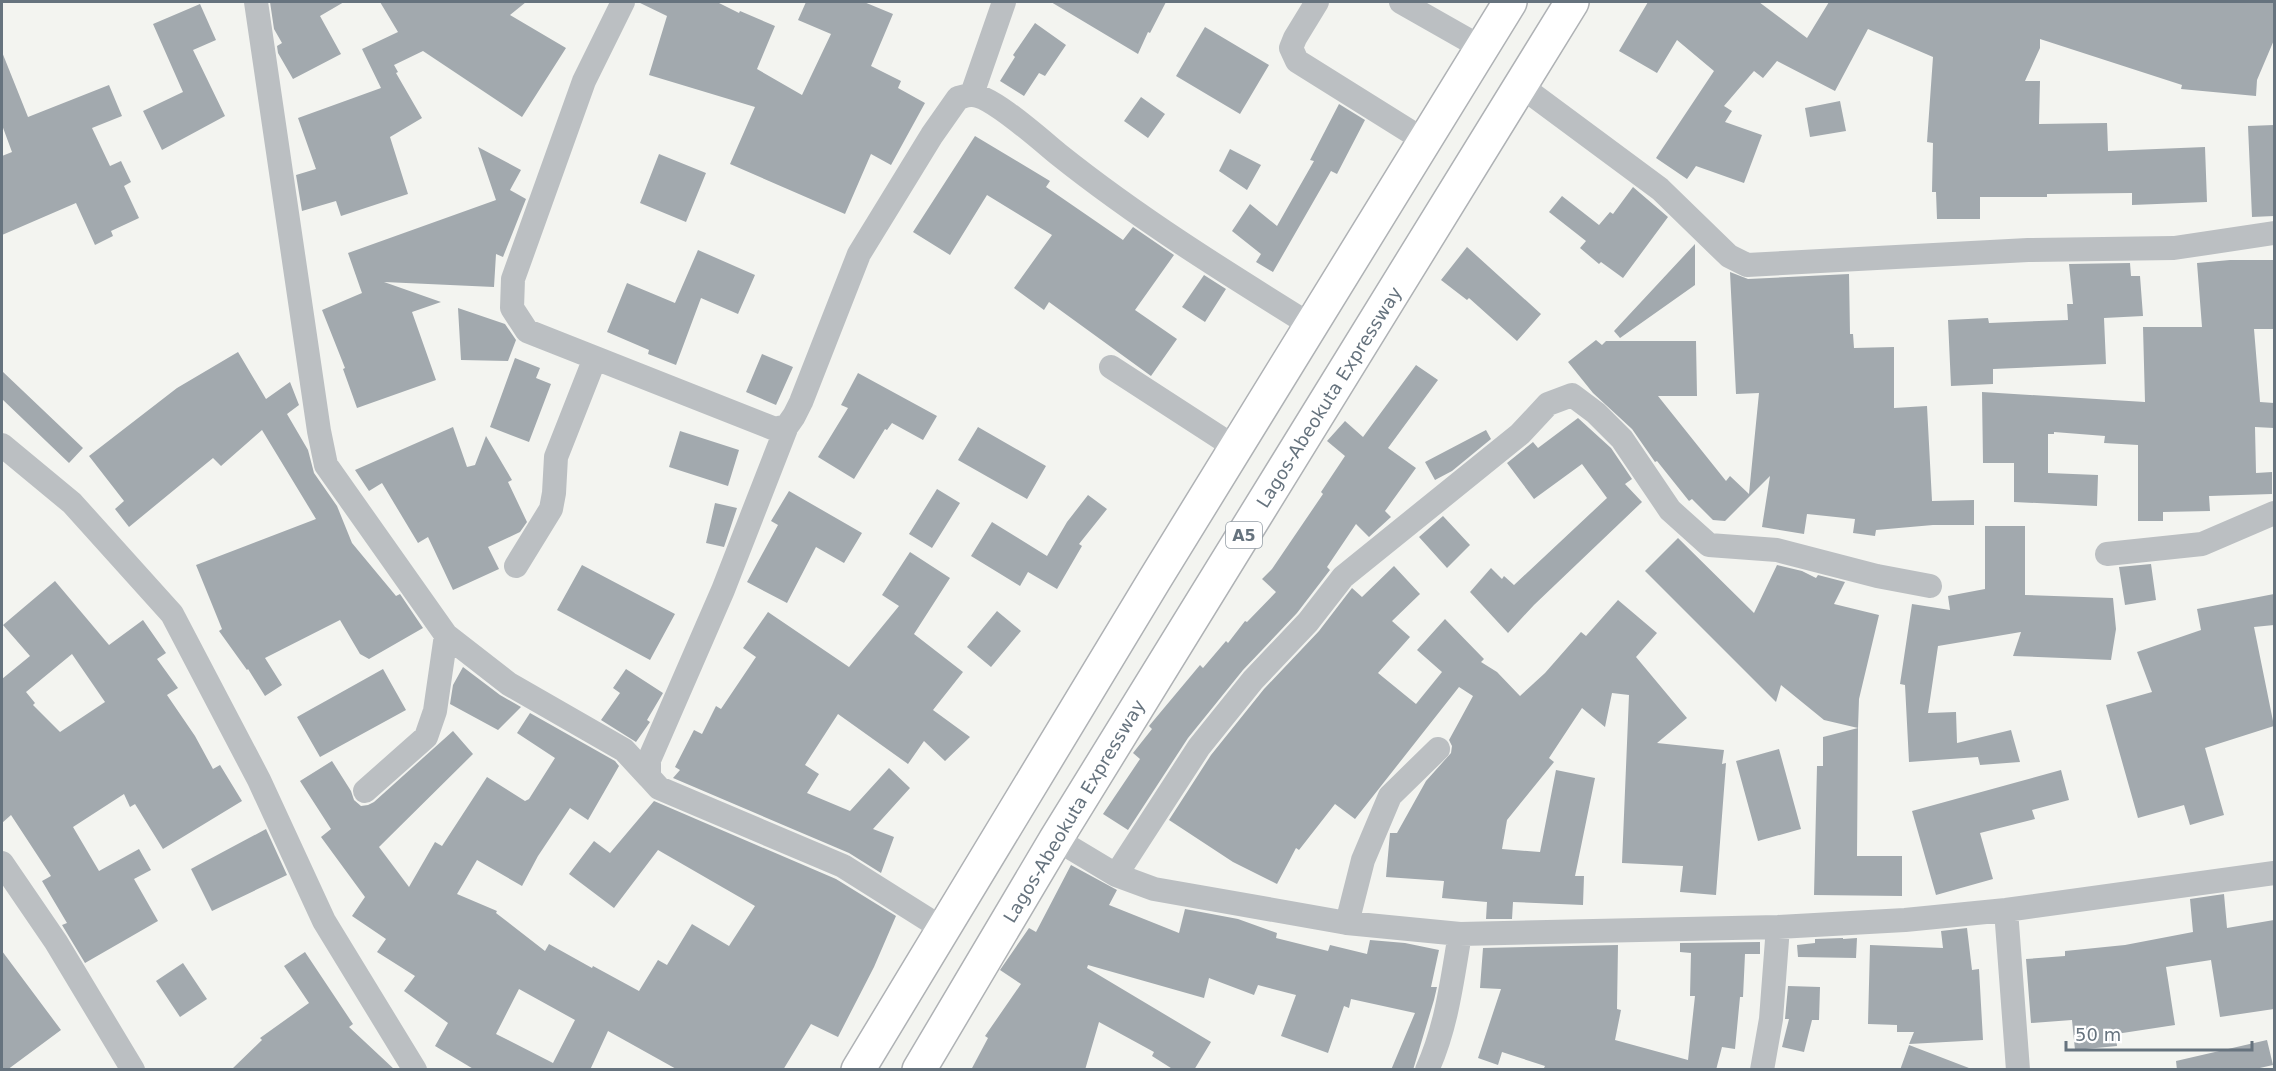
<svg xmlns="http://www.w3.org/2000/svg" width="2276" height="1071" viewBox="0 0 2276 1071" font-family="'DejaVu Sans',sans-serif">
	<style>
		.building { fill: #a2a9ae; fill-rule: evenodd }
		.lines { fill: none; stroke-linecap: round; stroke-linejoin: round }
		.highway-casing { stroke: #afb2b5; stroke-width: 36 }
		.minor { stroke: #bbbfc2; stroke-width: 24 }
		.highway { stroke: #fff; stroke-width: 33 }
		.labels { text-anchor: middle; dominant-baseline: central; stroke-width: 6; stroke-linejoin: round; paint-order: stroke }
		.shield { fill: #fff; stroke: #949da5; stroke-width: 1.5 }
		.shield-label { font-size: 16px; font-weight: bold; fill: #66737e }
		.street-label { font-size: 18px; fill: #66737e; stroke: #fff }
	</style>
	<rect width="100%" height="100%" fill="#f3f4f0"/>
	<path class="building" d="M270,2h74l-24,14 21,38 -48,25 -15,-26 -1,-7 5,-3 -8,-14z
		M380,2h146l-16,13 56,33 -44,69 -99,-66 -29,14 4,7 -2,1 26,45 -32,19 18,57 -67,22 -5,-15 -34,10 -6,-36 20,-6 -18,-51 83,-30 -19,-39 36,-17z
		M638,2h79l22,11 1,-2 35,15 -18,43 45,26 29,-61 -33,-14 8,-18h58l29,12 -22,52 30,15 -3,7 27,15 -34,62 -20,-11 -26,60 -115,-50 25,-57 -106,-32 18,-59z
		M1051,2h115l-16,31 -2,-1 -10,22z
		M1648,2h111l48,36 22,-36h445v38l-17,40 -1,16 -75,-7 1,-4 -142,-46v9l-15,33h15l-1,43 68,-1 1,28 97,-4 2,55 -75,3v-12l-85,1v3h-67v22h-43l-1,-27h-4l1,-49 -6,-1 6,-85 -65,-28 -33,62 -58,-30 -14,17 -9,-7 -30,35 8,5 -7,11 37,13 -18,48 -48,-17 -9,13 -31,-21 58,-87 -37,-31 -20,33 -38,-22z
		M200,4l16,36 -23,10 32,66 -63,34 -19,-39 40,-19 -30,-68z
		M1035,23l31,22 -21,31 -6,-3 -15,23 -24,-15 15,-24 -2,-2z
		M1205,27l64,38 -29,49 -64,-38z
		M2,52l26,65 81,-32 13,31 -30,12 18,38 11,-5 10,21 -7,4 15,32 -28,13 2,5 -18,9 -19,-42 -74,32v-79l10,-4 -10,-27z
		M1141,97l24,17 -17,24 -24,-17z
		M1840,101l6,30 -36,6 -5,-29z
		M1339,104l26,16 -28,54 -6,-3 -58,101 -17,-10 5,-8 -29,-23 18,-27 27,22 37,-65 -4,-1z
		M2274,125v91l-22,1 -4,-91z
		M975,136l75,45 -4,6 77,53 10,-13 41,28 -39,55 42,29 -26,37 -102,-74 -5,8 -30,-22 38,-53 -65,-40 -37,60 -37,-23z
		M478,147l43,23 -11,20 16,9 -23,58 -7,-3 -2,33 -110,-5 57,20 -29,10 24,68 -79,28 -14,-39 2,-1 -23,-58 40,-17 -14,-40 148,-53z
		M1230,149l31,16 -14,25 -28,-19z
		M659,154l47,19 -20,49 -46,-19z
		M1633,187l35,30 -45,61 -22,-16 -2,2 -19,-16 6,-7 -37,-29 13,-16 37,29 11,-13 3,2z
		M1695,244v41l-75,53 -6,-7z
		M1467,247l74,67 -24,27 -48,-43 -2,2 -26,-20z
		M698,250l57,25 -17,39 -37,-16 -25,67 -28,-11 1,-4 -42,-18 20,-49 48,20z
		M2230,260h44v69h-20l6,73 14,1v25l-19,-1 1,46 16,-1v22l-63,2 1,15 -47,1v9h-25v-76l-34,-2 1,-7 -51,-4v2h-6v39l50,2 -1,31 -83,-4v-39h-31l-1,-71 163,10 -2,-75h59l-5,-64z
		M2130,263l1,13h9l3,40 -39,2 2,46 -113,5v15l-42,2 -3,-66 40,-2 1,5 79,-3 -1,-16h6l-4,-40z
		M1730,272l18,7 101,-5 1,60h3l1,14 40,-1v61l33,-2 5,95 42,-1v25h-41l-57,5 -1,6 -22,-3 2,-14 -48,-5 -3,20 -42,-7 8,-51 -45,45 -12,-1 -21,-21 -3,2 -32,-40 -2,1 -23,-33 -39,-36 -25,-31 28,-22 6,5 4,-4h90l1,55h-39l68,85 4,-5 19,18 10,-101 -23,1z
		M1204,275l22,14 -21,33 -23,-15z
		M458,308l47,16 11,16 -8,21 -47,-1z
		M238,352l28,47 24,-17 9,23 -12,9 21,36 6,23 23,33 15,37 44,53 4,-2 23,34 -54,31 -9,-5 -20,-34 -75,38 17,27 -17,11 -17,-27 -1,1 -28,-39 3,-2 -26,-64 120,-46 -54,-89 -41,36 -8,-8 -84,69 -14,-18 9,-8 -35,-45 88,-68z
		M762,354l31,13 -17,38 -30,-13z
		M515,358l25,10 -4,10 15,6 -22,58 -39,-15z
		M1416,365l22,15 -50,68 28,20 -31,43 6,6 -22,20 -13,-13 -29,43 3,3 -33,43 -54,57 -55,68 -60,92 -25,-16 37,-55 -7,-6 19,-24 -3,-3 51,-61 3,3 23,-27 2,2 17,-22 2,1 29,-30 -14,-13 10,-10 51,-75 -2,-2 24,-36 -18,-15 18,-20 18,16z
		M2,371l81,77 -14,15 -67,-64z
		M858,373l79,43 -14,24 -31,-17 -5,7 -2,-1 -31,50 -36,-22 30,-49 -7,-3z
		M1578,418l33,30 21,31 -7,5 17,18 -108,103 -26,28 -38,-41 21,-24 11,11 2,-3 10,9 93,-87 -25,-34 -48,35 -27,-36 26,-21 5,6z
		M453,427l14,40 8,-2 11,-29 26,44 -4,2 19,40 -7,10 -32,15 11,22 -46,21 -25,-53 -10,6 -36,-60 -13,8 -14,-21z
		M978,427l68,39 -19,33 -69,-39z
		M1486,430l5,9 -39,32 -17,9 -10,-18z
		M680,431l59,19 -11,36 -59,-19z
		M937,489l23,14 -28,45 -23,-14z
		M789,491l73,42 -18,30 -28,-16 -29,56 -40,-21 31,-57 -7,-4z
		M1088,495l19,14 -28,35 3,2 -25,43 -29,-17 -8,14 -49,-30 21,-34 55,34 20,-34z
		M715,503l22,5 -13,39 -18,-4z
		M1443,516l27,29 -23,23 -28,-31z
		M1985,526h40v69l88,3 3,31 -5,31 -98,-4 8,-24 -83,14 -10,67 28,-1 1,31 54,-13 9,32 -40,3 -2,-8 -69,5 -4,-77 -5,-1 12,-80 38,6 -2,-14 37,-7z
		M1678,538l76,75 23,-48 25,6 14,7 2,-3 27,7 -11,22 45,11 -20,84 -1,29 -34,-8 -43,-35 -5,17 -131,-131z
		M910,552l40,26 -36,56 49,38 -30,38 37,27 -25,24 -21,-20 -16,23 -70,-50 -33,51 14,9 -12,19 43,18 39,-43 21,20 -37,41 21,8 -13,36 -32,-20 -176,-75 7,-8 -5,-3 19,-37 8,4 14,-28 5,3 35,-52 -13,-9 25,-36 81,55 50,-61 -17,-11z
		M2151,564l5,36 -31,5 -6,-38z
		M582,565l93,49 -25,46 -93,-50z
		M1394,566l26,28 -28,27 18,16 -32,36 38,31 26,-32 -25,-22 28,-31 39,40 -3,3 16,10 23,24 25,-23 36,-41 5,4 32,-36 39,33 -21,24 51,61 -30,25 67,7 -2,14 4,-1 -10,132 -36,-3 3,-26 -61,-3 7,-168 -17,-2 -7,34 -23,-19 -33,50 5,4 -47,58 -5,29 38,3 16,-82 39,8 -20,98h9l-1,29 -70,-3 -1,17h-26l1,-17 -45,-4 2,-17 -58,-4 4,-44h7l29,-52 25,-28 1,-7 -3,-6 24,-44 -14,-9 -104,132 -20,-15 -36,46 -3,-2 -19,36 -44,-22 -64,-42 42,-65 53,-66 55,-58 33,-43 10,9z
		M55,581l54,64 34,-25 23,33 -9,6 21,29 -11,7 28,41 18,33 7,-4 22,36 -79,48 -28,-45 -5,3 -6,-13 -51,33 26,44 40,-22 12,21 -17,9 24,42 -73,42 -23,-38 5,-2 -25,-42 9,-5 -40,-61 -9,8v-144l28,-23 -27,-31zM72,654l33,48 -45,30 -27,-27 2,-2 -9,-11z
		M2274,594v31l-20,2 20,99 -69,22 19,67 -34,10 -6,-20 -46,13 -32,-113 46,-13 -15,-40 64,-22 -4,-21z
		M997,611l24,20 -30,36 -24,-20z
		M463,667l37,28 21,12 -23,23 -48,-26 3,-19z
		M383,669l23,41 -86,47 -23,-40z
		M626,669l37,24 -16,27 3,2 -14,20 -35,-22 19,-27 -7,-5z
		M530,713l85,48 4,5 -31,54 -18,-12 -32,48 -16,30 -45,-26 -20,34 40,17 -1,2 49,38 4,-7 43,24 1,-2 46,25 19,-31 9,5 25,-41 37,22 26,-40 -97,-56 -44,58 -45,-34 25,-33 16,12 44,-52 182,78 60,37 -22,51 -36,70 -27,-13 -28,46h-105l-70,-39 -18,39h-115l-40,-24 13,-23 -44,-32 11,-15 -38,-24 9,-13 -34,-23 13,-19 -44,-60 10,-8 -31,-48 32,-20 19,30 3,9 7,6 7,-1 6,-3 79,-71 20,23 -94,93 30,40 26,-45 7,4 45,-69 38,24 4,-2 26,-41 -38,-25zM519,989l56,31 -22,43 -57,-29z
		M1858,728l-1,128h45v40l-88,-1 3,-129h6v-29z
		M1779,749l22,80 -43,12 -22,-80z
		M2061,770l8,30 -37,10 3,9 -55,14 13,46 -57,16 -24,-84z
		M266,829l21,46 -75,36 -21,-42z
		M1071,865l46,25 -8,15 70,28 6,-24 53,10 39,14 -1,5 52,13 2,-6 37,9 3,-14 35,3 34,7 -8,37h6l-3,13 -21,70h-22l24,-57 -64,-14 -2,9 -5,-2 -16,47 -47,-17 15,-41 -38,-10 -4,10 -45,-17 -5,20 -116,-33 -1,3 124,74 -17,28h-20l-22,-14 2,-4 -55,-30 -14,48h-114l17,-32 -3,-2 36,-52 -21,-14 29,-42 7,4z
		M2224,894l3,34 47,-8v89l-54,8 -9,-57 -45,7 9,58 -59,9 1,12 -42,4 -3,-30 -41,3 -5,-64 39,-3v-5l60,-6 68,-13 -3,-33z
		M1967,928l5,42 7,-1 4,71 -74,4 5,-12h-17v-7l-29,-1 2,-79 73,3 -2,-17z
		M1843,938v1l14,-1 -1,20 -58,-1 -1,-12 18,-2v-4z
		M1760,942v12h-15l-2,43h-3l-5,52 -13,-2 -6,23h-173l2,-4 -43,-14 -4,13 -20,-7 23,-69 -21,-1 3,-40 135,-3 -1,64 4,1 -6,30 73,20 7,-64h-5l1,-43 -11,-1v-9z
		M2,951l59,79 -54,40h-5z
		M305,952l48,72 -4,3 46,43h-164l31,-30 -2,-2 49,-35 -25,-37z
		M183,963l24,36 -27,18 -24,-36z
		M1788,986l32,1 -1,33h-7l-8,32 -22,-5 7,-28h-4z
		M2267,1040l6,25 -22,5h-74l-1,-9z
		M1909,1045l60,23 -1,2h-68z"/>
	<g class="lines">
		<defs>
			<path id="highway" d="M858,1070l297,-491 355,-577
				M919,1070l137,-231 516,-837"/>
		</defs>
		<use href="#highway" class="highway-casing"/>
		<path class="minor" d="M256,2l63,429 7,34 120,170 63,49 115,66 25,27
			M623,2l-39,79 -71,198 -1,29 15,23 248,98 12,-3 7,-10 7,-14 58,-148 73,-119 26,-37c4,-1 9,-3 13,-3 19,-1 71,46 87,59 80,64 167,118 254,172
			M1317,2l-22,36 -4,10 6,13 128,80
			M1401,2l81,46
			M1521,86l139,103 69,67 18,9 281,-15 146,-2 100,-15
			M972,94l32,-92
			M1111,367l125,81
			M787,426l-64,164 -74,170v17l10,11 184,78 100,63
			M2,445l70,58 100,111 87,166 65,141 91,149
			M2107,554l95,-10 72,-31
			M516,566l35,-57 3,-16 2,-36 39,-99
			M365,791l61,-54 9,-26 11,-76
			M1056,839l60,36 38,14 193,34 113,11 318,-7 127,-7 101,-10 268,-37
			M2,863l54,79 77,128
			M1116,875l83,-128 54,-67 55,-58 35,-45 177,-143 28,-30 24,-9 24,18 26,26 48,71 39,35 68,5 100,26 53,10
			M2006,910l12,160
			M1347,923l16,-63 27,-64 48,-47
			M1427,1070c20,-44 25,-90 33,-136
			M1762,1070l9,-51 7,-92"/>
		<use href="#highway" class="highway"/>
	</g>
	<g class="labels">
		<rect class="shield" x="1226" y="522" width="36" height="26" rx="4.5"/>
		<g class="shield-label">
			<text x="1244" y="535">A5</text>
		</g>
		<g class="street-label">
			<text transform="translate(1329 397) rotate(-58)">Lagos-Abeokuta Expressway</text>
			<text transform="translate(1074 811) rotate(-59)">Lagos-Abeokuta Expressway</text>
		</g>
	</g>
	<rect width="2276" height="1071" fill="none" stroke="#66737e" stroke-width="6"/>
	<path d="M2066 1041v9h186v-9" fill="none" stroke="#66737e" stroke-width="3"/>
	<text x="2075" y="1041" font-size="18" fill="#66737e" stroke="#ffffff" stroke-width="4.5" paint-order="stroke">50 m</text>
</svg>
